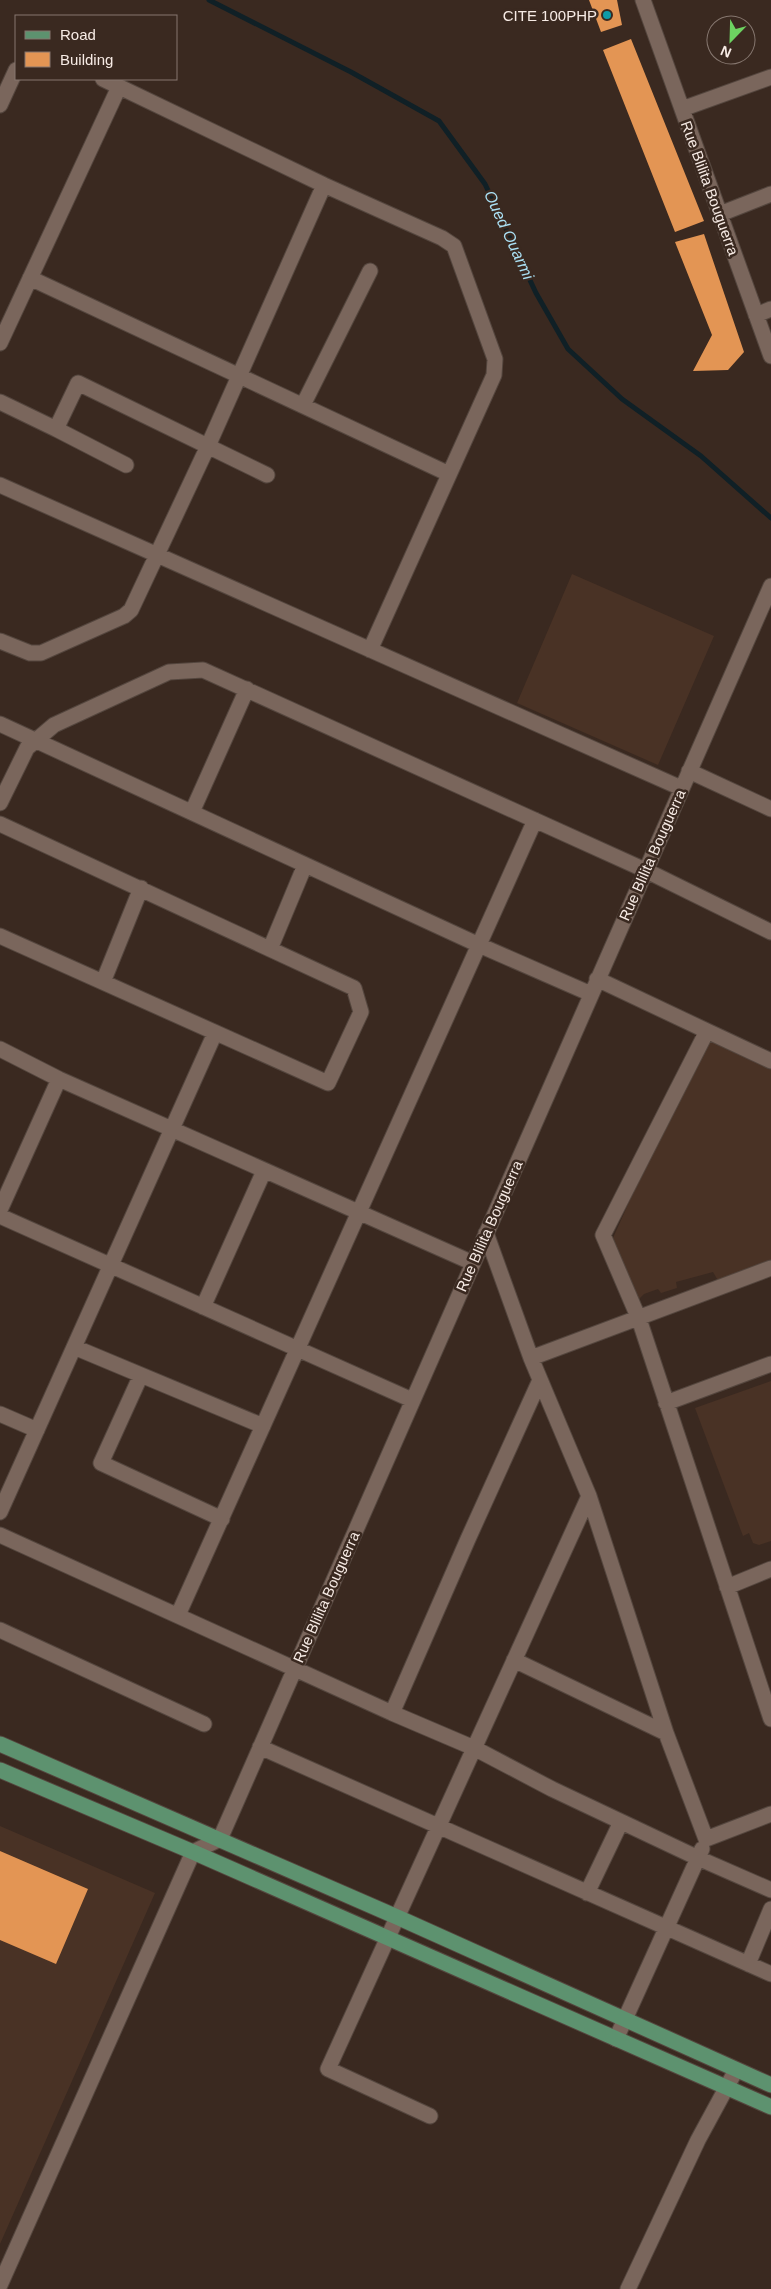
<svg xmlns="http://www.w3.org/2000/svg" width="771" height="2289" viewBox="0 0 771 2289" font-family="Arial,sans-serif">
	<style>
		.built { fill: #493225 }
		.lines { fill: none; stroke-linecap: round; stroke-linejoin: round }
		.stream { stroke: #102026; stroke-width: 5 }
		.building { fill: #e39554 }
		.minor-casing { stroke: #54463e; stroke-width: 17 }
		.major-casing { stroke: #54463e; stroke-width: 17 }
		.minor { stroke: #7a665c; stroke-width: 15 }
		.major { stroke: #5d926f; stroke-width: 15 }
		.culture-dot { fill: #0f9aa8; stroke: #3a2920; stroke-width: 2 }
		.labels { text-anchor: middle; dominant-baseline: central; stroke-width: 5; stroke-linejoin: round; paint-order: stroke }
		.poi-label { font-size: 15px; fill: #f7ebe5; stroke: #3a2920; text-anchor: end }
		.street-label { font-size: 15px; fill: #f7ebe5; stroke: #3a2920 }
		.water-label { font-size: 16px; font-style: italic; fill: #abe1f5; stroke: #3a2920 }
	</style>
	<rect width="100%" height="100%" fill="#3a2920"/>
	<path class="built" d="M572,574l142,62 -56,129 -141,-62z
		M703,1037l68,32v195l-51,20 -7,-12 -37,10 1,6 -16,5 -3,-4 -14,5 -7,7 -24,-63z
		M771,1381v160l-12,4 -6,-2 -4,-10 -6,3 -48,-128z
		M0,1826l155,67 -155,351z"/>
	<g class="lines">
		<path class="stream" d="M209,0l142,72 88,49 46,63 51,109 32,56 54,50 79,57 70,62"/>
	</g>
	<path class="building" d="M589,0h28l5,25 -21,7z
		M631,39l73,182 -29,11 -72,-182z
		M704,234l40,118 -16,18 -35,1 19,-36 -37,-93z
		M0,1851l88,38 -32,75 -56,-24z"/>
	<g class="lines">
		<defs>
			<path id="minor" d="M643,0l39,109
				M771,77l-89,32 89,247
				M103,79l221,106 118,53 12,8 41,113 -1,16 -124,275
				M0,105l16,-35
				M720,214l51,-20
				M30,278l419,196
				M756,315l15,-6
				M0,343l119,-256
				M0,402l56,27 22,-46 189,92
				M303,405l67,-134
				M56,429l70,36
				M0,485l681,303
				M0,641l30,12h11l83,-37 7,-6 77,-164 116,-261
				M0,724l479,221 112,49
				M689,771l82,38
				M0,803l27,-55 27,-23 115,-53 34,-2 442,200 126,62
				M192,812l55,-123
				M0,824l354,164 7,24 -33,71 -328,-147
				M270,949l35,-84
				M597,979l110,52 -104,204 36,84 132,400
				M103,982l38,-94
				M707,1031l64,30
				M0,1049l59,30 414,184
				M0,1210l59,-131
				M0,1216l412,184
				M486,1233l45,125 58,138 77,237 40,106 65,-25
				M203,1307l61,-136
				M74,1347l189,79
				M531,1358l240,-90
				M141,1375l-40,88 121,56
				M666,1403l105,-39
				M0,1414l37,16
				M0,1512l215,-479
				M0,1535l392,178 82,35 78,41 146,69 73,32
				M727,1587l44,-18
				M178,1615l357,-795
				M0,1630l204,94
				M514,1660l152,73
				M392,1713l76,-174 72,-159
				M260,1747l511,227
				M587,1893l34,-71
				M748,1964l23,-55
				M616,2039l86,-190
				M430,2116l-102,-47 261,-573
				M0,2285l193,-433 27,-13 551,-1253
				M628,2289l70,-149 38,-70"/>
			<path id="major" d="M0,1744l397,173 374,168
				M0,1770l193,82 578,255"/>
		</defs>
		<use href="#minor" class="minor-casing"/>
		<use href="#major" class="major-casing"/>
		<use href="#minor" class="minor"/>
		<use href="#major" class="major"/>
	</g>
	<circle class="culture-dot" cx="607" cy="15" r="5"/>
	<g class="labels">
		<g class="poi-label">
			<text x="597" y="15">CITE 100PHP</text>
		</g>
		<g class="street-label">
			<text transform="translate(710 188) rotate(70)">Rue Blilita Bouguerra</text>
			<text transform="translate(652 855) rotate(-66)">Rue Blilita Bouguerra</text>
			<text transform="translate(489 1226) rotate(-66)">Rue Blilita Bouguerra</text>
			<text transform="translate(326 1597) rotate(-66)">Rue Blilita Bouguerra</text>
		</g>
		<g class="water-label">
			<text transform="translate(509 235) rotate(65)">Oued Ouarmi</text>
		</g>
	</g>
	<rect x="15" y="15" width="162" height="65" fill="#3a2920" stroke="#86776f"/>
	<rect x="25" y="31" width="25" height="8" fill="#5d926f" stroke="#86776f"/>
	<text x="60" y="40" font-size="15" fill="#f7ebe5">Road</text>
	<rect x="25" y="52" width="25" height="15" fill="#e39554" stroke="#86776f"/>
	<text x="60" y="65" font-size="15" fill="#f7ebe5">Building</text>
	<g transform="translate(731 40) rotate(203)"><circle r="24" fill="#3a2920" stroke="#86776f"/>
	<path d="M0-4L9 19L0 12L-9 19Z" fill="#6dd361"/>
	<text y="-8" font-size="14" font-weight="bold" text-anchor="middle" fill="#f7ebe5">N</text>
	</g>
</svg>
